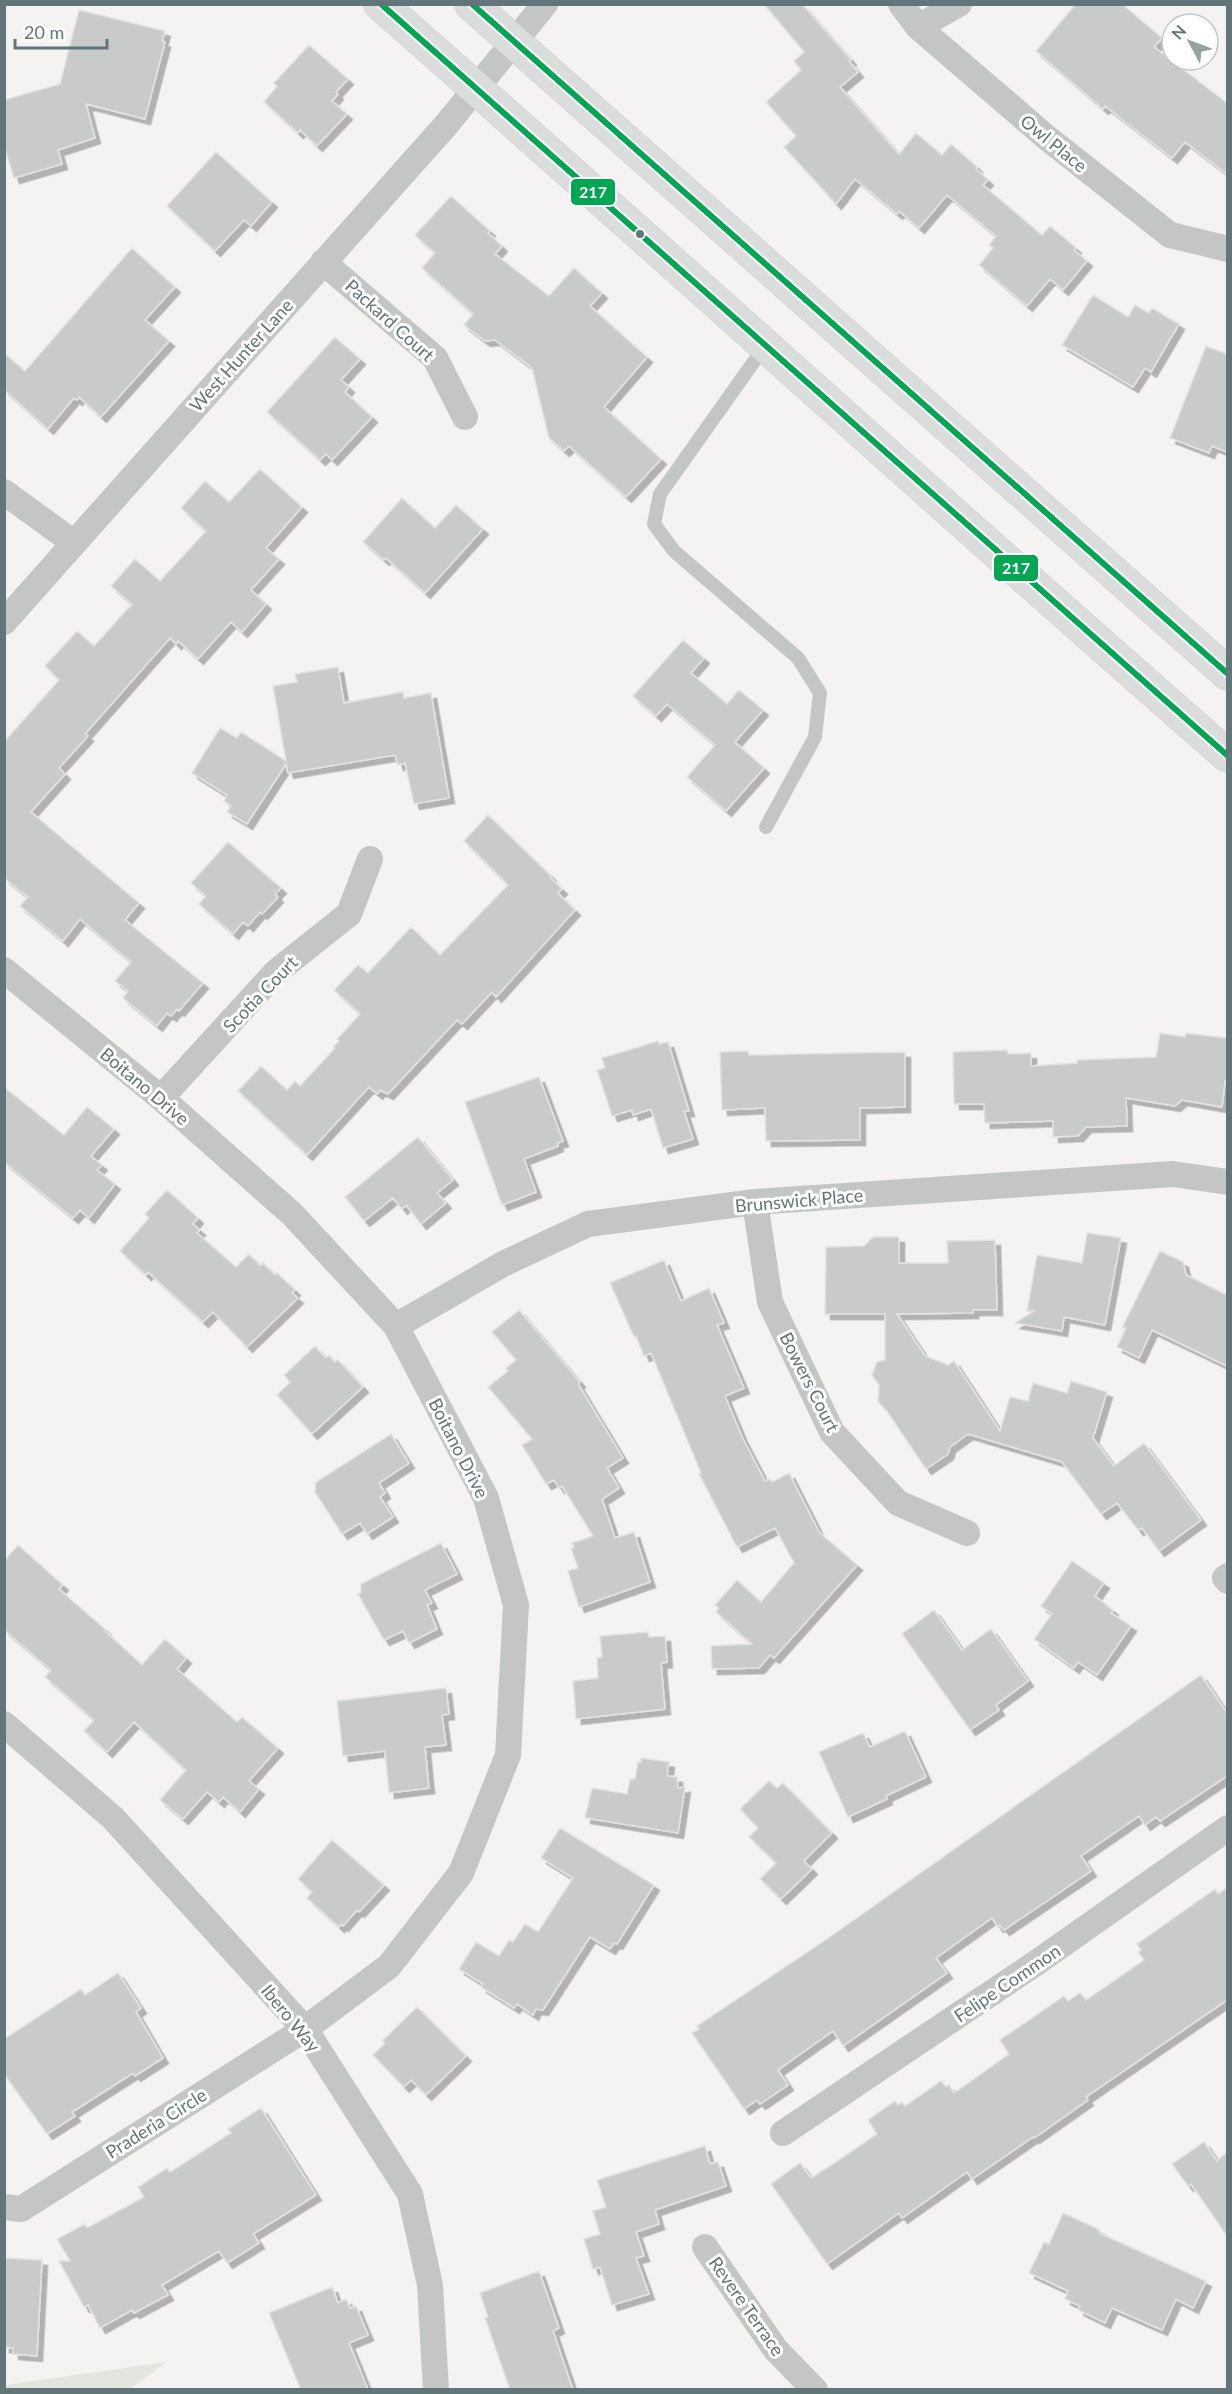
<svg xmlns="http://www.w3.org/2000/svg" width="1232" height="2394" viewBox="0 0 1232 2394" font-family="Lato,sans-serif">
	<style>
		.green { fill: #e3e5df }
		.building { fill: #c9cbcb; stroke: #e3e2e2; stroke-width: 1.5; filter: url(#shadow) }
		.lines { fill: none; stroke-linecap: round; stroke-linejoin: round }
		.primary-casing { stroke: #cfcfcf; stroke-width: 34 }
		.lane { stroke: #c4c6c6; stroke-width: 14 }
		.street { stroke: #c4c6c6; stroke-width: 26 }
		.primary { stroke: #dbdcdc; stroke-width: 33 }
		.bus-1-casing { stroke: #fff; stroke-width: 10 }
		.bus-1 { stroke: #00a651; stroke-width: 6 }
		.bus-dot { fill: #62767a; stroke: #fff; stroke-width: 2 }
		.labels { text-anchor: middle; dominant-baseline: central; stroke-width: 6; stroke-linejoin: round; paint-order: stroke }
		.street-label { font-size: 18px; fill: #62767a; stroke: #fff }
		.line-badge { stroke: #fff; stroke-width: 2 }
		.badge-label { font-size: 16px; text-anchor: middle; font-weight: bold; fill: #fff }
	</style>
	<defs>
		<filter id="shadow"><feDropShadow dx="5.5" dy="5.5" stdDeviation="0" flood-color="#0004"/></filter>
	</defs>
	<rect width="100%" height="100%" fill="#f4f3f2"/>
	<path class="green" d="M167,2362l-37,27h-125v-4z"/>
	<path class="building" d="M764,4h38l49,56 -2,1 9,11 -18,15 59,67 17,-21 26,22 9,-11 26,23 -1,2 12,11 -5,5 59,50 8,-9 26,22 -2,2 13,11 -24,29 -13,-11 -23,27 -48,-41 14,-17 -4,-3 7,-9 -49,-41 -28,33 -20,-17 -2,3 -42,-35 -19,25 -52,-57 12,-11 -30,-34 35,-32 -7,-9 10,-9z
		M1076,4h46l40,34 -8,9 73,56v71l-42,-32 -13,16 -67,-52 -2,3 -67,-58z
		M79,10l86,21 -3,10 3,1 -20,77 -59,-15 9,34 -37,12 4,14 -48,14 -10,-32v-46l56,-16z
		M309,45l39,34 -12,13 2,2 -6,7 15,13 -30,32 -17,-16 -2,3 -34,-31 13,-16 -3,-3z
		M216,152l56,50 -21,24 -7,-6 -29,31 -48,-45z
		M451,196l39,35 -2,2 14,13 -7,8 54,42 25,-28 28,25 -12,13 57,51 -43,50 57,52 -35,38 -57,-51 -5,5 -15,-13 -17,-70 -37,-28 -10,1 -21,-16 9,-11 -51,-46 13,-15 -20,-18z
		M132,248l43,39 -30,33 24,21 -68,76 -22,-20 -2,3 -3,-2 -26,31 -44,-39v-37l21,18z
		M1093,295l35,22 7,-12 14,8 3,-5 27,16 -28,48 -6,-4 -12,19 -71,-42z
		M335,337l25,22 -19,21 8,7 -4,5 27,25 -40,43 -6,-6 -6,6 -53,-48z
		M1206,346l21,8v98l-15,-6 -3,7 -39,-15z
		M260,469l42,38 -36,41 13,11 -28,31 15,14 -24,28 -11,-10 -33,37 -20,-18 -2,3 -6,-6 -85,96 3,2 -29,32 6,6 -34,38 108,91 -14,17 78,63 -24,28 -2,-2 -6,7 -4,-3 -10,13 -34,-28 5,-7 -13,-10 16,-19 -51,-43 -17,22 -43,-35 8,-9 -24,-19v-136l55,-62 -14,-14 32,-35 17,15 38,-42 -21,-18 24,-27 25,22 46,-50 -25,-23 24,-27 24,21z
		M402,498l33,30 21,-23 27,24 -58,64 -39,-35 -2,2 -21,-18z
		M683,640l21,18 -13,15 36,31 12,-14 24,20 -28,32 29,26 -38,43 -39,-34 28,-32 -48,-41 -11,12 -23,-20z
		M338,667l6,36 59,-11 1,6 27,-5 18,105 -35,6 -9,-41 -7,2 -3,-10 -107,18 -2,-9 -39,60 -20,-12 4,-6 -7,-5 3,-6 -35,-22 28,-45 17,10 4,-6 45,29 -13,-75 24,-4 -2,-8z
		M488,815l63,61 -1,1 12,12 -4,4 17,17 -79,87 -4,-5 -30,32 -5,-4 -69,74 -8,-4 -3,4 -8,-7 -62,68 -69,-64 23,-25 26,24 8,-9 5,5 35,-38 -2,-1 6,-6 -2,-2 23,-25 -26,-24 24,-25 10,8 43,-46 29,28 68,-70 -44,-44z
		M228,842l53,46 -6,6 3,3 -16,17 -2,-2 -12,14 -5,-4 -10,12 -34,-30 7,-8 -15,-13z
		M1160,1033l25,4 1,-4 41,5v43h-2l-3,26 -40,-7 -7,6 -49,-8 1,28 -41,1 -8,9 -25,1v-16l-68,2 -1,-19h-30l-1,-52 54,-2 1,4 23,-1v13l46,-3v-3l79,-3z
		M658,1041l1,3 9,-2 21,69h-5l9,28 -30,9 -12,-39 -18,6 -1,-5 -20,6 -15,-46 8,-2 -3,-10z
		M748,1051l1,4 156,-3v55l-45,1v32l-94,1 -1,-33 -43,2 -2,-58z
		M539,1077l24,64 -6,2 1,3 -34,13 12,33 -34,13 -37,-103z
		M4,1087l60,48 23,-28 27,22 -23,27 11,9 -5,5 18,14 -26,34 -9,-8 -7,8 -69,-56z
		M418,1137l35,43 -16,13 9,10 -25,21 -15,-19 -4,4 -9,-11 -29,23 -19,-24z
		M167,1190l31,28 -5,6 7,6 -3,3 39,34 13,-13 11,12 3,-3 12,12 2,-2 18,17 -3,3 6,5 -51,49 -34,-35 -10,10 -55,-50 -2,3 -26,-24 29,-33 -4,-4z
		M1087,1233l34,5 -16,87 -41,-8 -2,14 -47,-8 19,-12h-7l10,-56 45,8z
		M873,1237h26v26h49l-1,-22 48,-1 2,70h-24v3l-76,1 28,42 23,9 6,-4 46,70 10,-34 18,4 5,-18 34,10 4,-12 36,11 -14,46 21,28 30,-23 57,77 -42,31 -17,-23 -4,2 -21,-27 -16,11 -39,-52 -94,-28 -18,13 -2,7 -22,15 -40,-59 -8,-8 1,-17 -7,-10 5,-13 8,-2v-46h-60l1,-67 38,-1z
		M1160,1251l23,11 3,13 41,20v71l-75,-36 -13,28 -22,-11 9,-19h-4z
		M664,1260l17,41 28,-13 15,35 -7,2 27,63 -19,8 17,41 23,44 5,-2 2,3 17,-9 30,59 38,33 -83,93 -4,-3 -11,13 -47,1 -1,-23 41,-2 -36,-32 3,-4 -4,-3 22,-25 24,22 33,-39 -19,-35 -38,19 -38,-73 2,-1 -50,-120 -7,3 -8,-20 -2,1 -24,-54z
		M519,1310l61,72 -2,2 45,74 -16,10 12,20 -17,11 13,39 19,-6 16,50 -71,25 -11,-36 10,-3 -7,-20 3,-1 -2,-4 21,-7 -31,-50 -3,2 -5,-8 -8,4 -24,-39 10,-6 -44,-52 20,-16 -2,-3 10,-8 -24,-28z
		M315,1346l11,12 3,-3 6,7 3,-2 25,27 -51,47 -35,-39 13,-13 -6,-7z
		M391,1434l18,29 -30,20 6,10 -5,4 13,20 -26,17 -7,-11 -18,11 -27,-42 1,-10z
		M441,1543l16,31 -32,16 7,13 -5,2 10,24 -28,14 -6,-12 -19,9 -26,-46 3,-1v-9z
		M18,1545l45,40 -4,4 47,41 -1,1 37,34 23,-26 21,19 -9,11 60,53 5,-5 36,31 -29,33 10,8 -19,23 -17,-15 -4,5 -12,-10 -24,27 -23,-19 26,-30 -52,-48 -27,30 -23,-21 10,-11 -49,-43 6,-7 -47,-40v-69z
		M1072,1561l32,22 -9,13 18,14 -2,3 20,13 -34,49 -19,-13 -4,6 -40,-29 18,-25 -11,-8z
		M934,1610l28,40 29,-21 37,52 -32,24 3,5 -29,20 -68,-96z
		M648,1632l1,5 16,-1 2,26 -6,1 4,46 -89,10 -3,-38 25,-3 -1,-20 5,-1 -2,-21z
		M1201,1675l26,38v63l-67,45 -4,-4 -11,8 -6,-9 -58,40 10,15 -87,59 -4,-5 -2,2 -6,-9 -56,40 11,15 -104,73 -10,-15 -55,39 10,15 -28,19 -3,-4 -13,9 -52,-76 7,-4 -2,-3 130,-87z
		M446,1688l3,26 -7,1 4,30 -21,2 4,41 -40,5 -4,-42 -42,5 -6,-55z
		M905,1731l21,46 -40,19 1,3 -39,18 -29,-65 44,-19 7,14z
		M641,1758l28,4 -2,14 10,1 1,11 7,-1 -7,46 -93,-15 7,-30 35,6 3,-15h5l3,-17h3z
		M769,1781l8,7 6,-5 49,50 -28,28 8,8 -31,30 -21,-20 16,-16 -27,-26 9,-9 -18,-19z
		M560,1828l94,57 -37,59 -3,-1 -4,6 -20,-12 -47,73 -7,-1 -3,6 -16,-11 -3,4 -33,-21 2,-3 -24,-15 17,-27 23,14 10,-16 4,2 12,-18 13,8 35,-54 -32,-20z
		M332,1840l52,45 -25,27 -2,-2 -14,16 -2,-2 -2,3 -32,-29 5,-6 -14,-13z
		M1227,1888v112l-141,97 2,3 -54,38 -1,-1 -61,42 -5,-7 -65,46 -3,-5 -72,51 -56,-80 29,-21 11,15 22,-14 44,-30 -9,-14 27,-19 3,4 4,-3 3,4 36,-25 5,6 3,-2 5,8 55,-39 -9,-14 64,-44 4,5 12,-8 6,7 58,-40 -6,-8 3,-2 -4,-6 78,-55 3,5z
		M118,1973l23,35 -5,4 27,46 -28,18 -2,-3 -31,20 -30,19 3,4 -28,18 -43,-60v-35l77,-50 4,6z
		M417,2007l49,49 -40,39 -15,-15 -7,7 -31,-32 12,-12 -3,-2z
		M261,2108l55,87 -63,39 6,9 -32,20 -8,-12 -57,34 6,10 -34,18 -2,-3 -32,18 -12,-23 -4,2 -25,-46h11l-13,-22 28,-15 2,4 57,-31 -6,-10 29,-19 3,4 61,-39 -3,-4z
		M1204,2142l13,19 10,-9v84l-36,-52 -3,2 -16,-22z
		M705,2146l5,18 8,-2 8,24 -71,24 4,14 -23,8 8,24 -8,2 13,36 -37,11 -12,-38 -7,2 -9,-30 16,-5 -7,-23 13,-4 -9,-27z
		M1063,2213l37,17 -1,3 107,48 -13,27 -17,-9 -14,31 -50,-22 -7,15 -27,-13 2,-4 -15,-7 3,-8 -39,-18 15,-31 5,2z
		M4,2258l38,2 -5,96 -24,-2v-6l-9,-1z
		M539,2271l20,57 -6,3 20,59h-63l-25,-72 3,-1 -8,-24z
		M332,2287l6,16 8,-4 4,9 6,-2 12,29 -19,8 19,47h-67l-32,-77z"/>
	<g class="lines">
		<defs>
			<path id="primary" d="M380,4c285,249 563,504 848,752
				M471,4l757,670"/>
		</defs>
		<use href="#primary" class="primary-casing"/>
		<path class="lane" d="M765,346l-105,148 -6,30 20,27 124,107 22,35 -5,44 -49,90"/>
		<path class="street" d="M901,4l17,23 128,110 124,98 58,14
			M918,27l41,-23
			M323,262l112,96 30,59
			M4,492l70,51
			M4,622l442,-497 99,-121
			M4,970l157,128 131,116 104,112 90,172 30,107 -8,150 -47,118 -72,93 -84,63 -284,180 -17,-2
			M161,1098l115,-126 73,-58 21,-55
			M755,1202l15,100 62,130 66,71 69,30
			M396,1326l107,-62 85,-40 167,-22 418,-28 55,8
			M1228,1576l-3,2 3,3
			M4,1724l109,94 192,211 105,165 20,91 6,105
			M783,2133l253,-170 192,-135
			M705,2247l71,103 39,40"/>
		<use href="#primary" class="primary"/>
		<defs>
			<path id="bus-1" d="M381,4l847,752
				M472,4l756,670"/>
		</defs>
		<use href="#bus-1" class="bus-1-casing"/>
		<use href="#bus-1" class="bus-1"/>
	</g>
	<circle class="bus-dot" cx="640" cy="234" r="5"/>
	<g class="labels">
		<g class="street-label">
			<text transform="translate(1054 143) rotate(39)">Owl Place</text>
			<text transform="translate(390 320) rotate(42)">Packard Court</text>
			<text transform="translate(241 355) rotate(-48)">West Hunter Lane</text>
			<text transform="translate(260 994) rotate(-46)">Scotia Court</text>
			<text transform="translate(145 1086) rotate(40)">Boitano Drive</text>
			<text transform="translate(799 1200) rotate(-5)">Brunswick Place</text>
			<text transform="translate(810 1382) rotate(63)">Bowers Court</text>
			<text transform="translate(459 1448) rotate(63)">Boitano Drive</text>
			<text transform="translate(1007 1983) rotate(-34)">Felipe Common</text>
			<text transform="translate(291 2018) rotate(51)">Ibero Way</text>
			<text transform="translate(156 2123) rotate(-32)">Praderia Circle</text>
			<text transform="translate(747 2306) rotate(55)">Revere Terrace</text>
		</g>
	</g>
	<g class="line-badge">
		<rect x="570" y="178" width="46" height="28" rx="6" fill="#00a651"/>
		<rect x="993" y="554" width="46" height="28" rx="6" fill="#00a651"/>
	</g>
	<g class="badge-label">
		<text x="593" y="198">217</text>
		<text x="1016" y="574">217</text>
	</g>
	<rect width="1232" height="2394" fill="none" stroke="#62767a" stroke-width="12"/>
	<g transform="translate(1190 42) rotate(311)"><circle r="28" fill="#ffffff" stroke="#c0c8ca" stroke-width="1.5"/>
	<path d="M0-4.5L10 22L0 15L-10 22Z" fill="#95a2a4"/>
	<text y="-9" font-size="16" font-weight="bold" text-anchor="middle" fill="#62767a">N</text>
	</g>
	<path d="M15 39v9h92v-9" fill="none" stroke="#62767a" stroke-width="3"/>
	<text x="24" y="39" font-size="18" fill="#62767a" stroke="#ffffff" stroke-width="4.5" paint-order="stroke">20 m</text>
</svg>
